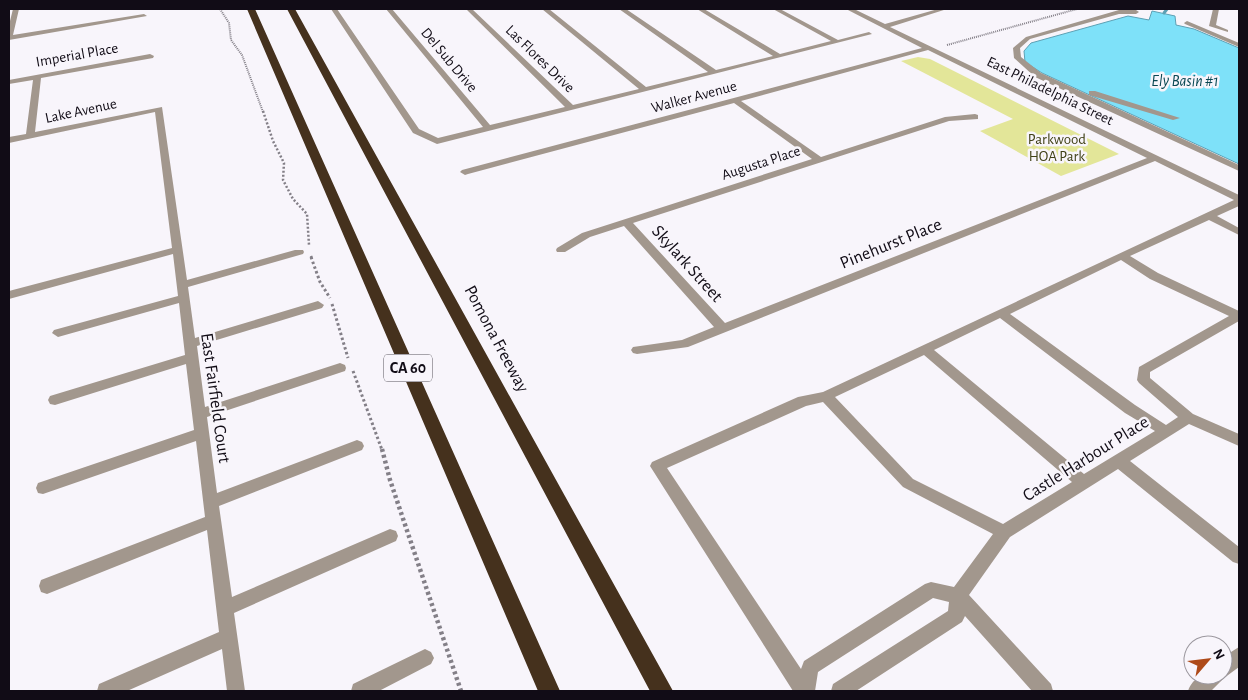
<svg xmlns="http://www.w3.org/2000/svg" width="1248" height="700" viewBox="0 0 1248 700" font-family="'Alegreya Sans',sans-serif">
	<style>
		.green { fill: #e3e699 }
		.water { fill: #7ee1f9; stroke: #5da1b5 }
		.lines { fill: none; stroke-linecap: round; stroke-linejoin: round }
		.stream { stroke: #5da1b5; stroke-width: 3 }
		.path-far3 { stroke: #837f87; stroke-width: 2; stroke-dasharray: 1 1; stroke-linecap: butt }
		.path-far2 { stroke: #837f87; stroke-width: 2.5; stroke-dasharray: 2 2; stroke-linecap: butt }
		.path-far1 { stroke: #837f87; stroke-width: 3; stroke-dasharray: 2.5 2.5; stroke-linecap: butt }
		.path { stroke: #837f87; stroke-width: 4.5; stroke-dasharray: 3 3; stroke-linecap: butt }
		.minor { fill: #a2978d; fill-rule: evenodd }
		.highway { fill: #45311d; fill-rule: evenodd }
		.labels { text-anchor: middle; dominant-baseline: central; stroke-width: 5; stroke-linejoin: round; paint-order: stroke }
		.far-street-label { font-size: 15px; fill: #110c16; stroke: #f8f5fb }
		.far-park-label { font-size: 15px; fill: #404117; stroke: #f8f5fb }
		.far-water-label { font-size: 16px; font-style: italic; fill: #0a4854; stroke: #f8f5fb }
		.shield { fill: #f8f5fb; stroke: #56525b; stroke-width: 1 }
		.shield-label { font-size: 16px; font-weight: bold; fill: #110c16 }
		.street-label { font-size: 18px; fill: #110c16; stroke: #f8f5fb }
	</style>
	<rect width="100%" height="100%" fill="#f8f5fb"/>
	<path class="green" d="M918,57l12,2 189,95 -58,22 -81,-45 33,-12 -112,-58z"/>
	<path class="water" d="M1152,11l23,5 1,9 18,4 45,19v116l-197,-91 -17,-11 -1,-11 7,-8 97,-27 21,4z"/>
	<g class="lines">
		<path class="stream" d="M1164,13l3,-4"/>
		<path class="path-far3" d="M220,9l9,14 2,17 11,15 21,57
			M947,45l130,-36"/>
		<path class="path-far2" d="M263,111l10,30 11,22 -1,17 10,19 14,15 2,31
			M311,256l1,3"/>
		<path class="path-far1" d="M311,257l9,25 10,16
			M332,304l16,54
			M353,371l29,79"/>
		<path class="path" d="M382,449l8,31 71,211"/>
		<path class="minor" d="M13,9h6l-6,26 131,-21 3,2 -138,24v-15z
			M331,9h6l82,120 19,9 45,-11 -97,-118h6l98,116 75,-18 -99,-98h6l101,96 66,-16 -97,-80h7l97,78 62,-15 -89,-63h7l90,61 57,-14 -76,-47h7l76,45 51,-13 -58,-32h7l58,31 31,-8 3,2 -435,110 -24,-11z
			M846,9h8l31,15 53,-15h9l-57,18 349,168v11l-22,10 22,12v7l-30,-15 -79,36 28,17 81,38v10l-89,51v6l43,36 46,20v12l-50,-22 -59,37 109,86v17l-6,-2 -115,-93 -108,68 -41,58 82,89 2,7h-21l-67,-75 -3,6 -106,69h-25l2,-7 115,-73 1,-9 -16,-4 -115,74 -3,19h-22l-143,-225 2,-4 146,-65 25,-5 411,-192 -79,-39 -467,186 -51,7 -4,-1 -2,-3 2,-3 49,-7 32,-13 -90,-101 -34,11 -25,15h-8l-1,-2 1,-2 25,-15 230,-74 -78,-56 -266,71 -3,1 -5,-3 2,-2 460,-122zM928,50l219,108 -422,165 -92,-100 316,-102 29,-2v-4l-3,-1 -30,3 -124,40 -80,-56zM1121,260l29,19 79,37 -90,51 -2,13 2,3 39,34 -12,8 -31,-20 -125,-91zM1000,318l125,95 30,18 -71,43 -150,-124zM924,355l148,127 -69,42 -90,-45 -78,-82zM823,402l80,85 90,47 -39,53 -23,-5 -6,2 -121,77 -3,8 -134,-201 139,-62z
			M1213,9h6l-3,16 12,5v2l-19,-6z
			M1119,10h17l3,2 -3,2h-17l-89,25 -10,9 1,9 20,16 198,92v6l-204,-94 -21,-19 -1,-10 13,-11z
			M1187,21l52,22v4l-54,-23 -1,-1z
			M150,54l4,2 -1,2 -112,20 -6,54 127,-25 25,173 108,-30h8l1,2 -1,2 -115,33 7,51 123,-37 6,4 -2,3 -125,38 8,61 135,-44 5,2 1,3 -1,3 -138,46 10,76 140,-53 5,2 2,4 -2,4 -143,56 13,91 158,-68 6,2 2,5 -2,5 -162,72 11,78h-18l-5,-42 -95,42h-30l2,-7 120,-52 -12,-102 -160,64 -6,-2 -2,-6 2,-6 164,-63 -9,-76 -153,53 -5,-1 -2,-5 2,-5 156,-53 -8,-66 -131,41 -5,-1 -2,-4 2,-4 135,-41 -6,-52 -121,34 -6,-4 2,-3 124,-34 -5,-42 -164,45v-8l163,-43 -17,-136 -146,31v-6l17,-3 7,-54 -24,4v-4z
			M1089,91h6l85,27 -7,2 -84,-25z
			M1239,647v20l-15,11 -13,13h-23c6,-17 19,-16 35,-16v-18z
			M425,649l6,3 3,6 -3,6 -52,27h-28l2,-7z"/>
		<path class="highway" d="M247,9h8l305,682h-22z
			M287,9h8l378,682h-23z"/>
	</g>
	<g class="labels">
		<g class="far-street-label">
			<text transform="translate(77 55) rotate(-10)">Imperial Place</text>
			<text transform="translate(540 59) rotate(44)">Las Flores Drive</text>
			<text transform="translate(449 60) rotate(50)">Del Sub Drive</text>
			<text transform="translate(1050 91) rotate(26)">East Philadelphia Street</text>
			<text transform="translate(694 97) rotate(-15)">Walker Avenue</text>
			<text transform="translate(81 111) rotate(-12)">Lake Avenue</text>
			<text transform="translate(761 163) rotate(-18)">Augusta Place</text>
		</g>
		<g class="far-park-label">
			<text x="1057" y="139">Parkwood<tspan x="1057" dy="17">HOA Park</tspan></text>
		</g>
		<g class="far-water-label">
			<text x="1185" y="81">Ely Basin #1</text>
		</g>
		<rect class="shield" x="384" y="354.5" width="48" height="27" rx="4"/>
		<g class="shield-label">
			<text x="408" y="368">CA 60</text>
		</g>
		<g class="street-label">
			<text transform="translate(891 244) rotate(-22)">Pinehurst Place</text>
			<text transform="translate(687 264) rotate(48)">Skylark Street</text>
			<text transform="translate(496 339) rotate(62)">Pomona Freeway</text>
			<text transform="translate(215 398) rotate(82)">East Fairfield Court</text>
			<text transform="translate(1086 459) rotate(-32)">Castle Harbour Place</text>
		</g>
	</g>
	<rect width="1248" height="700" fill="none" stroke="#110c16" stroke-width="20"/>
	<g transform="translate(1208 660) rotate(62)"><circle r="24" fill="#f8f5fb" stroke="#9c989f"/>
	<path d="M0-4L9 19L0 12L-9 19Z" fill="#ae4a19"/>
	<text y="-8" font-size="14" font-weight="bold" text-anchor="middle" fill="#110c16">N</text>
	</g>
</svg>
